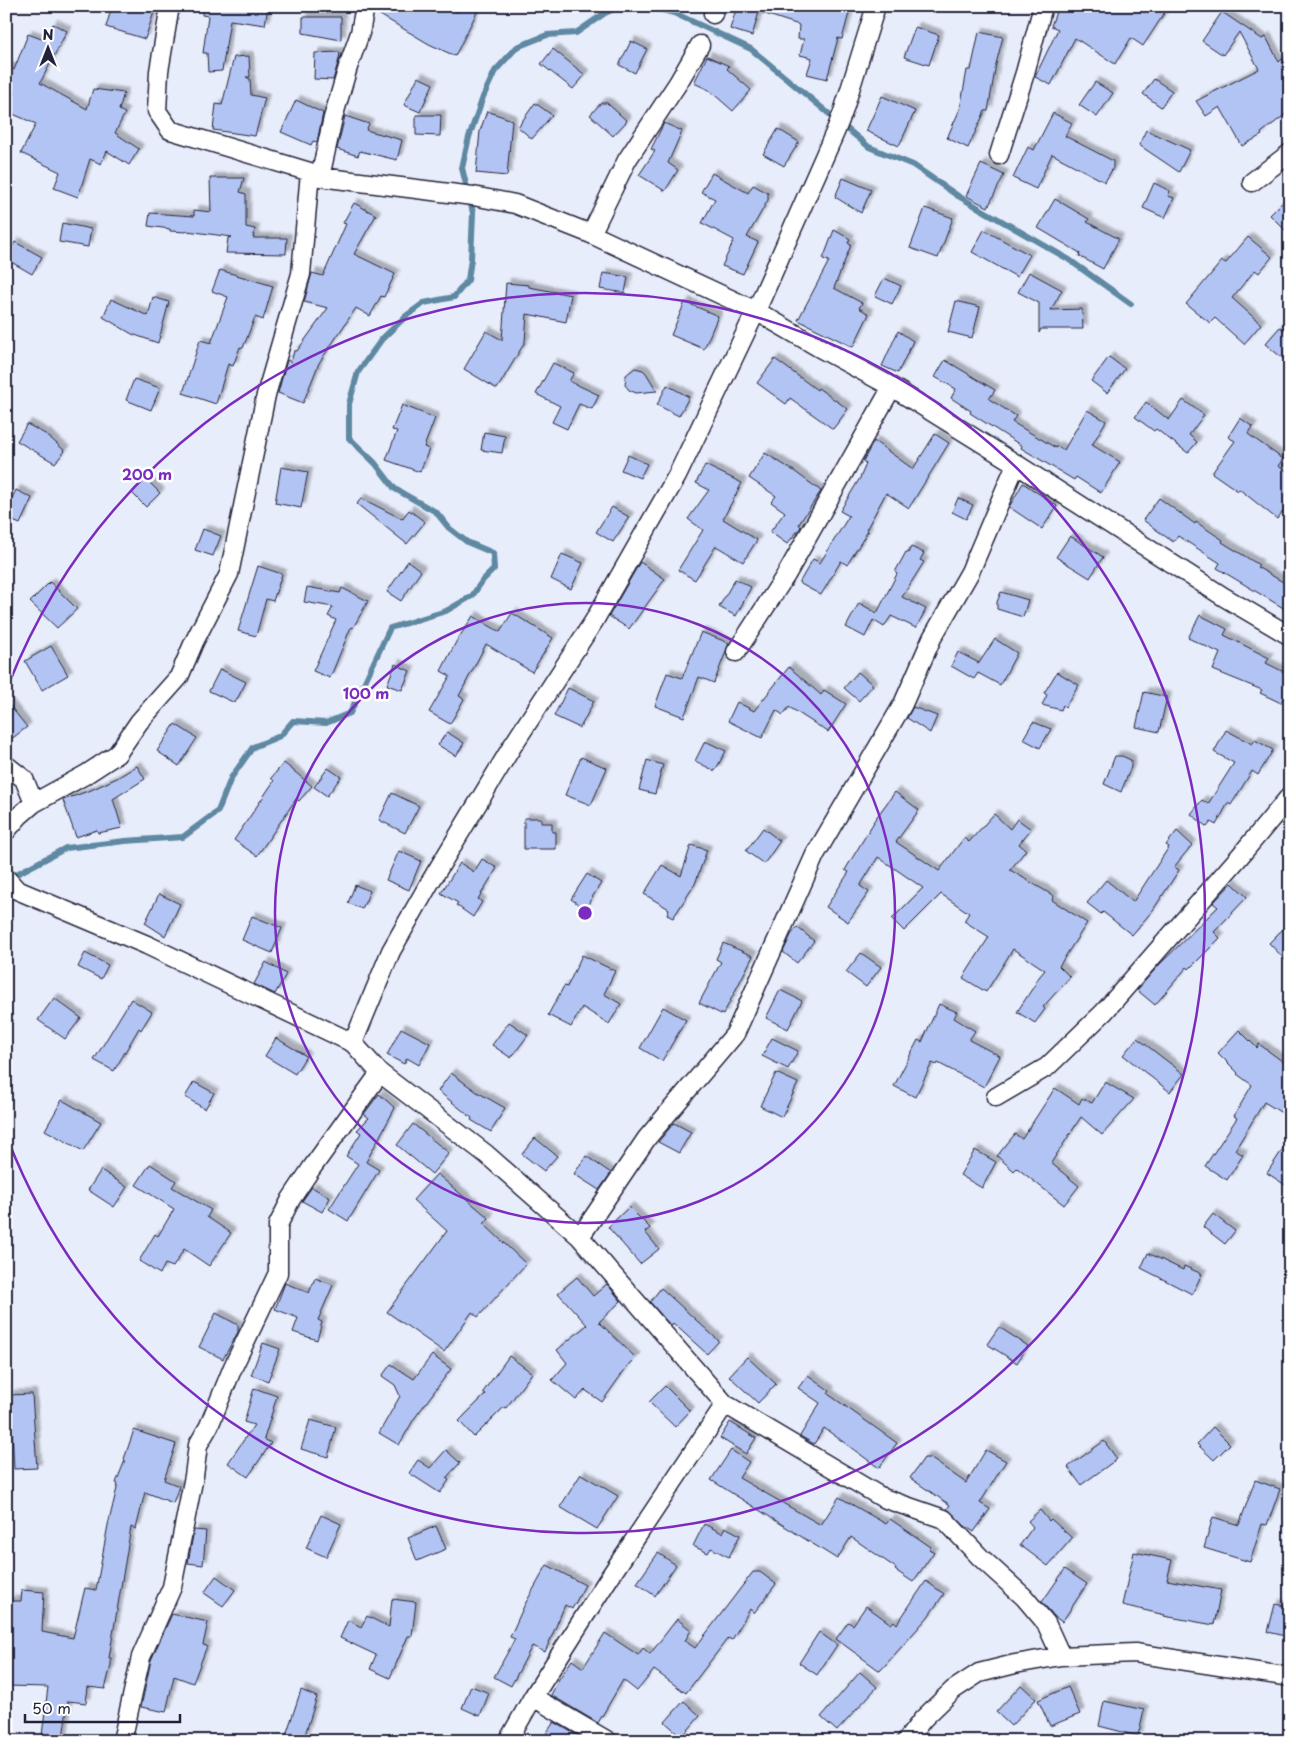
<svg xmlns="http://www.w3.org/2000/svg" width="1296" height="1747" viewBox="0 0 1296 1747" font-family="'Playpen Sans',sans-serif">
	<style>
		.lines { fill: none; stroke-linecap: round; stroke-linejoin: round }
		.stream { stroke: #5e88a2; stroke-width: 6 }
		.building { fill: #b2c4f3; stroke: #22223b; filter: url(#shadow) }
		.minor-casing { stroke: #22223b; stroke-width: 21 }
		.minor { stroke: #fff; stroke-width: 18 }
		.ring { fill: none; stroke: #7b2cbf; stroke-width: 2.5 }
		.centre { fill: #7b2cbf; stroke: #fff; stroke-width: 2.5 }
		.ring-label { font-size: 15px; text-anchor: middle; font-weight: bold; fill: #7b2cbf; stroke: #fff; stroke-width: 5; stroke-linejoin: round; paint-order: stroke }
	</style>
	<defs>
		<filter id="shadow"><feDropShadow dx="4.5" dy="-4.5" stdDeviation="1" flood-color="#0004"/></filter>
	</defs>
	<rect width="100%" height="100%" fill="#e8edfb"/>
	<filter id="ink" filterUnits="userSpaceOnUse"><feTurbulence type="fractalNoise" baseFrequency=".02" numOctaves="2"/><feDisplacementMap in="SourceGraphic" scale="10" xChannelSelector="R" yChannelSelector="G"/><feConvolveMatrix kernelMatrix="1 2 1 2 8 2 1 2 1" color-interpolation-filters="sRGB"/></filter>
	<g filter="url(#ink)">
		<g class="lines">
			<path class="stream" d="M647,6l27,7 77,36 118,98 44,18 45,31 110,63 63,45
				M7,879l59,-31 59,-7 58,-4 35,-26 13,-33 22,-31 27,-11 13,-15 33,2 24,-10 40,-85 56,-17 26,-15 11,-16 11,-11 -1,-16 -26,-11 -18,-14 -13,-16 -41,-23 -20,-26 -26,-25v-34l9,-32 24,-33 24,-23 18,-13 30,-6 14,-17 3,-21 2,-46 -11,-45 7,-31 14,-40 12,-26 22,-24 30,-12 29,-2 29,-20 15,-7"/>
		</g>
		<path class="building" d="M112,6h23l19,6 -9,27 -39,-12z
			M203,6h65l-3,19 -35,-5 -8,51 -14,1 -1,-19h-4l5,-37 -6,-1z
			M375,6h71l11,6 3,-6h20l-25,50 -26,-12 -54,-32z
			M737,6h88l24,7 -7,26 -4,-1 -11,41 -20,-5 5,-16 -12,-3 4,-16h-6l1,-14 -40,-13 -7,24 -22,-7z
			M1058,6h111l-26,40 -12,-8 -16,26 -40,-26 -24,47 -16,-8 23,-48 -7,-3z
			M1222,12l40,27 4,-2 13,25 3,-3 8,10v42l-29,22 1,2 -20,11 -22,-39 -14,9 -10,-15 63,-32 -20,-37 -16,23 -21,-14z
			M303,17h38v23l-38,-7z
			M53,24l14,7 -27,52 47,26 6,-20 31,4 -5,17 6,3 -10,20 24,16 -10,16 -22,-14 -6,13 -11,-5 -12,38 -24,-9 6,-16 -39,-19 15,-29 -30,-13 8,-18 -8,-5v-23l8,5 14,-36 16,6z
			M915,27l24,8 -10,30 -25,-8z
			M979,32l24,5 -7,27 -8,47h-3l-17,37 -21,-10 13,-29 7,-39h4z
			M631,41l16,8 -12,24 -16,-8z
			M553,49l32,26 -12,14 -32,-25z
			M340,52l-1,7 -6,21 -19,-1 1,-26z
			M249,56l1,21h-4l4,2 1,16 14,3 -10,38 -42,-6 3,-26 6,1 12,-48z
			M707,56l22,10 -2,3 24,21 -18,21 -24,-21 -15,-7z
			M418,77l15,7 -13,28 -16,-7z
			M1154,79l18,12 -11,16 -18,-13z
			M1095,82l18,11 -16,24 -18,-12z
			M882,96l33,15 -16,35 -33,-15z
			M296,100l27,13 -6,29 -4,-1 -2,4 -30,-13z
			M535,103l17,12 -20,24 -14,-12z
			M601,103h6l20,18 -14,15 -23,-21z
			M487,111l25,9 -5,56 -31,-3 4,-42z
			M1053,113l19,10 -7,13 48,25v7l-8,14 -53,-28 -16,35 -23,-11 15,-31 6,3z
			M416,115h25l-1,21 -24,-1z
			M345,116l24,8 -3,6 36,10 -5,20 -37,-9 -2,5 -21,-7z
			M664,123l18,8 -14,32 10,7 -13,21 -26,-16 16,-24 -4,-2z
			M778,129l21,13 -15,24 -21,-12z
			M1146,130l44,20 -11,22 -40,-27z
			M981,164l23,11 -16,32 -22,-11z
			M712,173l36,20 5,-8 15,8v7l-21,37 11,5 -15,32 -21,-8 12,-26 -32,-17 13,-24 -14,-7z
			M210,178h34l-4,14 6,2v33l9,2 -2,9h34l-1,16 -60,-1 2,-15 4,-1 -45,-6 -1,1 -16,-1v-2l-22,-3 2,-13 44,3v-6l17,2z
			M843,178l28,12 -10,23 -26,-16z
			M1154,183l16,8 -2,5 6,2 -9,20 -22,-10z
			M1290,195v40l-20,-20z
			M1055,199l34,20 -2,3 32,17 -16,30 -24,-13 1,-3 -42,-25z
			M354,203l22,12 -22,39 41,20 -11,23 -3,-1 -11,20 -14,-8 -37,55 -16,40 -25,-10 9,-33 4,2 3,-11h3l31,-43 -24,-6 8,-29 11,3 23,-52 -3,-1z
			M925,208l28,10 -15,40 -28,-10z
			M62,223l29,6 -3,18 -29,-5z
			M834,230l16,9 -2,4 3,2 -17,43 28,15 -3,5 10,6 -16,33 -55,-27 31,-59 -6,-2z
			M984,230l46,25 -13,22 -45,-25z
			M1248,237l24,20 -13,16 -4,-3 -23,28 29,26 -17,20 -29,-26 -5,5 -24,-19 36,-43 4,2z
			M15,242l27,15 -10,17 -26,-15v-2z
			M220,270l53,16 -10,34 -8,-3 -12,31 -3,-1 -7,19 -5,-2 -12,40 -33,-11 17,-53 11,3 17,-46 -16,-6z
			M1029,272l33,18 -11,20 31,-1 1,20h-42l-2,4v-30l-21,-11z
			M603,273l25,4 -3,16 -25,-4z
			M884,278l17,8 -9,18 -17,-8z
			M506,283l23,2v2l42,8 -5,27 -39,-8 -2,28 -28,47 -33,-20 22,-38 16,9z
			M153,297l16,5 -11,41 -26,-9 -29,-17 8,-18 37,17z
			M956,301l24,6 -8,31 -24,-6z
			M685,302l33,14 -14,33 -33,-14z
			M1280,327l10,7v30l-25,-20z
			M898,331l15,10 -15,32 -16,-7z
			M1109,357l16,12 -18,24 -16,-12z
			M775,359l42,31 1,-2 30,21 -15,20 -43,-31 -4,6 -29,-21z
			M945,360l50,30 -6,9 27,17 -4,6 44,26 1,-2 7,4 23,-40 19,11 -14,24 28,17 -19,31 -25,-16 -2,3 -53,-32 1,-2 -52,-33 1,-2 -20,-13 5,-9 -21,-12z
			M553,363l21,10 -5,8 30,14 -7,14 -13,-5 -12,25 -15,-7 8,-16 -24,-12z
			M635,368l8,2 3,3 11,18 -21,2 -7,-3 -4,-5 1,-10z
			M134,379l26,9 -9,22 -25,-10z
			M667,385l22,12 -10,19 -22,-11z
			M1183,400l21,15 -15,20 8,7 -9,11 -32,-24 -2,2 -19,-14 11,-15 23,18z
			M402,405l33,13 -11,29 5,2 -9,23 -34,-12 11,-29 -5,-1z
			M1240,418l13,9 -5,7 35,25 -5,7 12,7v29l-13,17 -38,-30 -1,2 -26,-18 23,-32 -7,-4z
			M27,424l20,11 18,16 -10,12 -38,-22z
			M484,432l21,4 -3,17 -21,-3z
			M935,434l14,9 -40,65 -23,-15 -20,37 2,1 -21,34 -6,-4 -20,34 -22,-12 14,-24 7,4 29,-47 -9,-5 20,-33 6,-14 -3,-3 11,-20 39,28z
			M765,453l29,18 27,20 -22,33 2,3 -14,17 -17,-12 15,-20 -14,-10 5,-6 -27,-18z
			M628,455l19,9 -7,14 -19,-8z
			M705,465l37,18 -19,36 34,21 -14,22 -27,-16 -21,34 -17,-10 25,-40 -15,-11 21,-29 -13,-7z
			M281,467l27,5 -7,36 -26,-5z
			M146,479l14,14 -14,14 -14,-14z
			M1023,483l34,23 -15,23 -33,-22z
			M16,490l16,8 -12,26 -14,-6v-8z
			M361,498l41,21 7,-9 16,12 -18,22 -50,-40z
			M958,498l15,7 -7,14 -14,-7z
			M1159,498l36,26 1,-2 27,18 -1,2 37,23 -2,2 33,19v26l-73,-44 3,-5 -42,-27 -5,6 -30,-22z
			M612,507l17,10 -16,25 -17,-10z
			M203,529l18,7 -8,20 -18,-6z
			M1070,536l33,21 -13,21 -34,-21z
			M911,547l13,6 -4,7 4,2 -22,35 24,12 -10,19 -25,-12 -7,11 -11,-7 -8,17 -19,-10 13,-24 18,10 20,-39 -2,-2 11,-20 2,1z
			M562,554l21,9 -12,26 -20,-10z
			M408,561l13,10 -20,30 -14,-9z
			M640,562l25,17 -36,50 -20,-13z
			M258,566l24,8 -9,27 -7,-2 -10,37 -18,-5z
			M735,579l16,8 -15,29 -17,-9z
			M50,582l27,27 -20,19 -27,-26z
			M307,587l33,6 2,-5 26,13 -15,27 -2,-1 -21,51 -17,-7 23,-51 -8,-4 5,-9 -29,-5z
			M1001,592l27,8 -5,17 -26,-8v-7z
			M512,613l41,25 -21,34 -46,-28 -27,52 5,3 -14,25 -21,-12 21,-36 -9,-5 15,-29 17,-26 27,16z
			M1200,615l27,14 -3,6 45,23 -3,5 24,12v27l-7,-4 -2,5 -21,-10 2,-3 -49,-20 7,-17 -32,-15z
			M701,632l28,11 -15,40 -15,-6 -15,40 -29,-11 12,-33 15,5z
			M995,639l22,14 -17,32 -22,-12 -4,6 -23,-13 7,-14 21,11z
			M51,646l17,29 -26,15 -17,-29z
			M395,664l15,7 -8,19 -15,-5z
			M789,667l32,28 3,-5 22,14 -18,28 -39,-25 -6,8 -7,-5 -14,28 -34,-17 9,-19 17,9z
			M220,669l26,13 -11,21 -26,-12z
			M858,672l15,13 -14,16 -15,-13z
			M1057,672l22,13 -14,22 -2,-2 -2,5 -19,-5 5,-10 -3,-2z
			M568,688l26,13 -14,27 -26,-12z
			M1144,692l23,5 -8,35 -23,-5z
			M6,701l21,26 -21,16z
			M913,707l24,9 -7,17 -23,-15z
			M1033,722l18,7 -11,19 -17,-9z
			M175,724l22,14 -18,28 -22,-15z
			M1226,730l26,14 3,-4 18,10 -15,25 -6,-4 -21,34 -3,-2 -12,22 -5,-3 -4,5 -16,-13 11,-14 6,4 26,-41 -20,-11z
			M447,732l17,11 -8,13 -18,-11z
			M705,741l21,10 -11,20 -20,-10z
			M1115,756h7l9,4v7l-10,25 -17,-8z
			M581,757l26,11 -16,37 -26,-10z
			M647,760l16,5 -8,29 -16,-4z
			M284,763l28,23 -13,15 -3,-2 -39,57 -23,-16 40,-59 -3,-3z
			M137,766l8,13 -32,20 9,29 -24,5 -1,-3 -21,7 -13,-37 28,-10 26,-12z
			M328,768l13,9 -14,19 -13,-9z
			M895,792l24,18 -23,32 43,29 25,-33 5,4 25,-28 16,15 7,-10 14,10 -12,15 7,6 -16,20 44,26 -2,4 35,23 -28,43 11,11 -27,30 2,2 -10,14 -18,-11 19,-29 -1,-1 10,-12 -32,-21 -27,43 -23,-14 26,-41 -25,-16 5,-8 -28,-19 -37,37 -12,-12 31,-31 -45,-31 -18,29 9,6 -21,30 -22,-15 23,-35 -4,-2 29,-48h-1z
			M392,793l27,13 -14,27 -26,-13z
			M524,818h17v5h11v9h4v17h-32z
			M763,828l17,13 -16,23 -18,-13z
			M1177,831l15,14 -18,22 5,3 -26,40 -21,25 -29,-23 -2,2 -14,-11 19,-23 27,22 36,-55 -3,-2z
			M691,845l16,5 -12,34 -22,34 -6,-3 2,-6 -25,-15 18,-29 19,11z
			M399,851l22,10 -12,29 -23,-10z
			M482,859l15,9 -19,31 4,3 -9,15 -17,-12 2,-2 -17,-10 19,-30 14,9z
			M587,874l14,9 -16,26 -14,-10z
			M1232,883l15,14 -33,35 6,6 -31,31 -2,-2 -32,38 -18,-15 22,-25 59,-58 -5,-4z
			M355,885l15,6 -8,18 -14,-6z
			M159,894l21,10 -15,32 -20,-13z
			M252,916l30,12 -10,25 -30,-13z
			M1290,922v43l-21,-22z
			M797,927l17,14 -17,22 -14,-11 8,-17z
			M723,943l30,13 -30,59 -24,-12 22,-41 -5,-3z
			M85,953l23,12 -7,14 -23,-12z
			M861,953l20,14 -15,20 -20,-15z
			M582,955l33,16 -11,23 17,10 -12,20 -27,-17 -11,20 -23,-12 16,-29 3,1z
			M266,962l20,12 -11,20 -21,-10z
			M780,990l22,11 -14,28 -22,-11z
			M54,998l27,20 -16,21 -27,-19z
			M131,999l21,13 -11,18 -2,-2 -25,43 -20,-11z
			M939,1004l18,8 -3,6 21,13 -6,9 31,16 -16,31 -46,-24 -1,2 -5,-2 -17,34 -21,-11 24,-46 4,2z
			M663,1007l23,13 -24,41 -22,-13z
			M509,1022l19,13 -17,23 -19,-13z
			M401,1028l29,15 -11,22 -12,-7 -3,6 -17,-9z
			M1239,1030l18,18 2,-4 31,23v51l-26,-16 -29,48 8,5 -16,25 -22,-14 32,-48 -3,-2 18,-31 -15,-11 1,-1 -20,-20z
			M276,1038l30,18 -11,18 -30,-18z
			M772,1038l26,13 -10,18 -26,-13z
			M1137,1038l47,36 -14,18 -47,-37z
			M451,1073l26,19 28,16 -14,24 -20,-12 1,-2 -34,-27z
			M776,1073l22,10 -16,34 -22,-11z
			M194,1082l20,11 -9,16 -20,-12z
			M1105,1082l29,17 -32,36 -21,-18 -30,46 28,23 -15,19 -47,-37 -3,3 -17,-15 18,-22 7,5 33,-51 24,16 3,-6 10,5z
			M379,1094l16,14 -29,54 13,8 -31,51 -19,-12 29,-45 -12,-8 15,-23 -4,-3 12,-12 -5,-4z
			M62,1100l39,22 -18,29 -38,-21z
			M674,1123l17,9 -12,21 -21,-11z
			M413,1124l36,29 -17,21 -35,-29z
			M535,1138l22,18 -13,15 -22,-17z
			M1290,1138v50l-23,-15z
			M975,1150l21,12 -14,26 -22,-13z
			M586,1156l25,17 -12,17 -25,-16z
			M150,1164l26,17 -4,6 39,23 -4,7 24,16 -22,33 -25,-17 -11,18 -8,-3 -5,10 -21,-13 16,-27 3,2 16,-27 -38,-24z
			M101,1170l26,17 -13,20 -26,-17z
			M437,1174l52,44 -5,6 42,40 -48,53 -6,-5 -28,40 -57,-40 60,-81 -34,-31z
			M312,1187l18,11 -8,14 -20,-11z
			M629,1207l21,21 -5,4 14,17 -19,15 -32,-37z
			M1213,1214l22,17 -10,13 -22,-17z
			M1148,1253l35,17 1,-4 18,8 -10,20 -51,-26z
			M577,1277l16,19 14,-12 14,17 -22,21 37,36 -10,10 -24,34 -17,-12 -9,10 -24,-20 15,-17 -10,-13 30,-25 -29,-32z
			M315,1278l18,7 -15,35 4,2 -5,18 -24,-8 5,-14 -23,-9 10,-26 24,10z
			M661,1288l58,53 -12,13 -34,-31 -2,3 -21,-24z
			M216,1313l22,12v7l-15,27 -24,-12z
			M999,1327l29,19 -11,17 -30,-19z
			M263,1343l17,6 -12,32 -17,-6z
			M432,1355l19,14 -37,50 -15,26 -20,-12 21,-37 -5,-11 -13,-9 9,-12 23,15z
			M509,1356l23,17 -26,35 -2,-1 -30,30 -15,-16 27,-27 -3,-2z
			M747,1357l29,27 -18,19 -29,-27z
			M808,1375l22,16 -2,3 69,49 -18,25 -55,-40 -10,16 -14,-8 20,-33 -22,-15z
			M665,1386l25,25 -15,16 -26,-25z
			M254,1388l23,8 -13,43 7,4 -23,34 -20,-14 26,-38 -10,-3z
			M32,1394l5,74 -23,1 -2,-39 -3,-35z
			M310,1420l26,7 -8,30 -27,-8z
			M730,1422l26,16 -10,16 -26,-16z
			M1213,1427l17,17 -16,16 -17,-16z
			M134,1430l42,14 -12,36 15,6 -6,17 -28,-11 -9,37 -5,-2 -22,131h2v7l-6,24 -17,-2 -2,16 -18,-2 -5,37 -21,-3 6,-48 -42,-1v-85h15l1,-11 22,2 -2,40 31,6 12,-50 11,2 12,-65 10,-41 -2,-1 9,-23 -1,-1z
			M1104,1441l13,18 -36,26 -13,-18z
			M446,1450l14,13 -14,15 3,2 -9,13 -31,-20 9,-13 12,8z
			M731,1450l18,12 -10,16 82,47 18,-28 47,27 4,-5 41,28 -2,2 5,3 -21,30 -18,-12 1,-2 -45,-31 -14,22 -126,-79z
			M986,1450l20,11 -26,42 10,6 -16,23 -9,-6 -18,-17 3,-4 -40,-27 14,-20h6l36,25z
			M581,1474l37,22 -21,33 -37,-22z
			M1255,1480l25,9 -13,36 -5,-1 -12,38 -46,-14 9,-31 26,8z
			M1040,1510l9,11 2,-2 21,19 -24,28 -28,-21 13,-18 -5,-6z
			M321,1515l20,9 -15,33 -20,-9z
			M704,1524l18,9 3,-6 15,8 -11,22 -18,-9 -3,5 -15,-7z
			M436,1526l10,23 -29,12 -9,-23z
			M194,1530l12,1 -3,34 -15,-2z
			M1134,1552l38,8 -5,20 54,10 -7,35 -50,-9 1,-1 -43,-10z
			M658,1553l18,12 -21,31 -18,-13z
			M547,1565l38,20 -13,24 -7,-4 -20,47 -13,-6 -21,40 -17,-9 21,-38 -5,-2 14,-31z
			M1065,1569l22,15 -25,38 -7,-5 -13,-15z
			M753,1572h7l16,12 -22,29 -4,-4 -18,31 -4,-2 -42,55 -32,-23 -17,21 -14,-11 -25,43 -47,-28 8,-16 13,-19 11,8 22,-35 33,22 5,-7 7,6 27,-35 14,11 -6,11 10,7z
			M216,1576l19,14 -12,16 -19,-13z
			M926,1581l18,13 -17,24 -47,53 -44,-32 12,-17 5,3 13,-19 25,18 3,-3 3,3z
			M392,1599l24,3 -4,34h-4l-18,42 -20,-9 6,-14 -36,-17 8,-18 13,7 6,-11 22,11z
			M1275,1604l15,3v30l-22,-5z
			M172,1614l36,8 -5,23 4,1 -14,37 -19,-7 -8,36 -25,-5 10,-47z
			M819,1632l18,13 -20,30 -18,-12z
			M860,1672l17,15 -40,44 -16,-14z
			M1021,1685l15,14 -25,27 -15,-14z
			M471,1686l18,7 -9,23 -18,-8z
			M1068,1687l12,27 -30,12 -12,-26z
			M301,1690l16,7 -14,44h-19z
			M684,1701l16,15 -18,21 -17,-15z
			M1104,1701l40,9 -6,26 -39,-10z
			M554,1722l33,19h-46z"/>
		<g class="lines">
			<defs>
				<path id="minor" d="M170,6l-11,65 -2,40 13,19 140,42 10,5 153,19 42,8 76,30 165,77 62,36 74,40 124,77 208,133 66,39
					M713,14l1,-8
					M999,155l26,-82 18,-67
					M320,177l13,-59 15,-51 12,-34 5,-27
					M1252,182l38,-29
					M591,234l36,-74 51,-77 22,-38
					M736,652l50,-77 106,-188
					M6,765l18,14 10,24
					M6,831l13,-15 15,-13 51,-28 32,-21 22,-32 40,-45 15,-35 35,-68 37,-179 35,-121 9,-102
					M6,878l11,12 130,55 206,98 27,30 106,81 94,83 145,167 158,94 61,21 36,38 44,40 22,26 15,33
					M353,1043l38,-92 38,-67 84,-139 81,-124 83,-145 79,-165 80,-181 7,-18 33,-106
					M996,1097l51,-30 57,-55 136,-156 50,-60
					M580,1237l67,-99 88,-104 80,-179 88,-151 29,-66 38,-66 46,-108
					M533,1697l75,44
					M122,1741l19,-84 31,-70 22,-111 4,-31 11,-19 24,-59 45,-94v-48l13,-26 20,-30 69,-96
					M508,1741l25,-44 74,-116 118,-177
					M906,1741l17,-22 30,-29 26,-17 36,-9 46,-8 74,-3 155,24"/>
			</defs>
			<use href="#minor" class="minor-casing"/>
			<use href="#minor" class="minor"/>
		</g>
	</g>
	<g class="ring">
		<circle cx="585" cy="913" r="310"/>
		<path d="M8 686A620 620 0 1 1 8 1140"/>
	</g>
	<circle cx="585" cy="913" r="8" class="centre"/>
	<g class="ring-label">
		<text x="147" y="480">200 m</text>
		<text x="366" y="699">100 m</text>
	</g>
	<rect width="1296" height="1747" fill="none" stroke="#fff" stroke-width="25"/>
	<rect x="12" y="12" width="1271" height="1722" fill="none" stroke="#22223b" stroke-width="2" filter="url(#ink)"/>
	<g transform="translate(48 48)" stroke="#ffffff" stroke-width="4" paint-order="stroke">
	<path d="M0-4L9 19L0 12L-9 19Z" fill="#22223b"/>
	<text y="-8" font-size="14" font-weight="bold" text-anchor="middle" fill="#22223b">N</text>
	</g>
	<path d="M25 1714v8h155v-8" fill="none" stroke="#22223b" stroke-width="2.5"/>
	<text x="32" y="1714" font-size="15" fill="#22223b" stroke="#ffffff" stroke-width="4" paint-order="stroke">50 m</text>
</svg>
